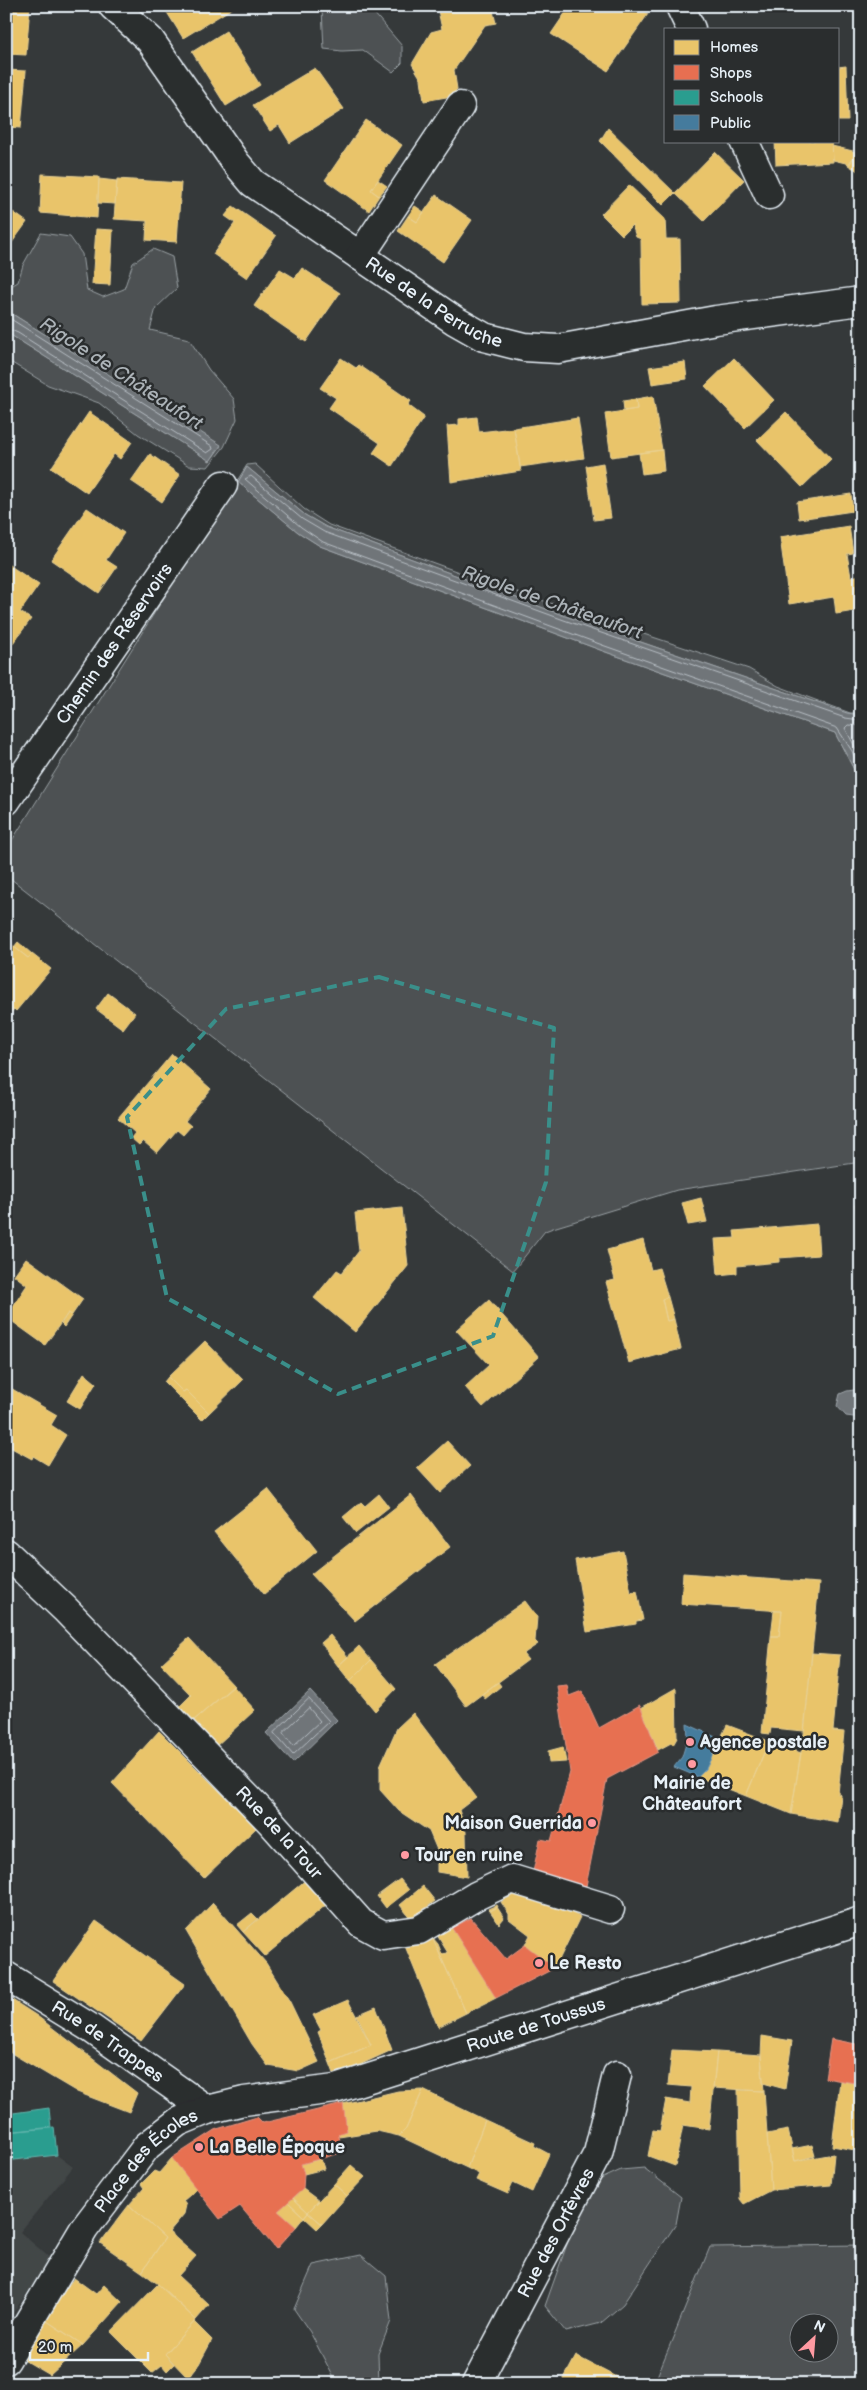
<svg xmlns="http://www.w3.org/2000/svg" width="867" height="2390" viewBox="0 0 867 2390" font-family="'Balsamiq Sans',sans-serif">
	<style>
		.built { fill: #424647 }
		.green { fill: #4d5152; stroke: #9aa1a5; fill-rule: evenodd }
		.water { fill: #707579; stroke: #a0a7ac }
		.homes { fill: #e9c46a; stroke: #e9d295 }
		.shops { fill: #e76f51; stroke: #e79683 }
		.schools { fill: #2a9d8f; stroke: #63b6ae }
		.public { fill: #457b9d; stroke: #769eb8 }
		.lines { fill: none; stroke-linecap: round; stroke-linejoin: round }
		.shore { stroke: #b8bfc5; stroke-width: 1 }
		.minor-casing { stroke: #e8f1f8; stroke-width: 31 }
		.minor { stroke: #2a2d2e; stroke-width: 28 }
		.marked { fill: none; stroke: #3a8f8a; stroke-width: 4; stroke-dasharray: 10 6; stroke-linejoin: round }
		.poi-dot { fill: #ff9aa2; stroke: #2a2d2e; stroke-width: 2 }
		.labels { text-anchor: middle; dominant-baseline: central; stroke-width: 5; stroke-linejoin: round; paint-order: stroke }
		.street-label { font-size: 18px; fill: #e8f1f8; stroke: #2a2d2e }
		.poi-label { font-size: 18px; font-weight: bold; fill: #e8f1f8; stroke: #2a2d2e; text-anchor: start }
		.water-label { font-size: 19px; font-style: italic; fill: #acb3b8; stroke: #2a2d2e }
	</style>
	<rect width="100%" height="100%" fill="#35393a"/>
	<filter id="ink" filterUnits="userSpaceOnUse"><feTurbulence type="fractalNoise" baseFrequency=".02" numOctaves="2"/><feDisplacementMap in="SourceGraphic" scale="10" xChannelSelector="R" yChannelSelector="G"/><feConvolveMatrix kernelMatrix="1 2 1 2 8 2 1 2 1" color-interpolation-filters="sRGB"/></filter>
	<g filter="url(#ink)">
		<path class="built" d="M54,2127l3,28 16,12 -53,65 31,27 -45,64v-191z"/>
		<path class="green" d="M318,6h50l34,40v17l-9,9 -30,-22 -21,1 -18,-2 -2,-40z
			M41,233l29,4 12,17 5,36 16,7 21,-8 9,-26 20,-14 19,8 5,31 -21,20 -6,22 39,9 20,31 25,29 3,20 -13,28 -16,20 -19,-1 -51,-32 -39,-31 -51,-18 -36,-22 -6,8v-39l204,129 11,-15 -215,-136v-21l12,-7 5,-17z
			M255,464l49,45 25,16 149,54 271,90 29,17 72,27h11v2l-14,-2 -282,-97 -239,-89 -21,-12 -58,-48 -9,15 60,50 22,14 283,105 232,82 26,50v379l-184,28 -124,38 -8,3 -32,40 -507,-396v-25l241,-385z
			M644,2168l37,29 -5,27 -53,80 -22,19 -35,9 -21,-26 25,-70 31,-57 20,-9z
			M861,2245l-1,139h-206l56,-137zM800,2322h30v30h-30z
			M361,2255l25,21 5,45 -13,33 1,30h-48l3,-6 -24,-46 -16,-23 19,-44z"/>
		<path class="water" d="M6,310l215,135 -11,16 -204,-129z
			M247,467l58,48 21,12 239,89 282,97 14,2v68l-26,-50 -232,-82 -283,-105 -22,-14 -60,-50z
			M861,1389v29l-15,-2 -9,-10 3,-12 7,-3z
			M310,1691l27,29 -44,43 -27,-30z"/>
		<path class="homes" d="M6,6h24l-4,49 -20,-1z
			M163,6h73l-53,32z
			M437,6h77l-21,5 3,12 -11,2 -31,45 3,19 -5,7 -28,5 -3,-22 -9,-15 19,-32 11,-3z
			M570,6h67l11,8 -40,57 -57,-37z
			M226,31l34,54 -34,21 -34,-54z
			M846,66l2,55h-10v-54z
			M315,68l29,41 -54,34 -11,-18 -9,6 -17,-26z
			M6,70l20,1 -5,57 -15,-1z
			M366,120l36,25 -31,45 8,6 -10,15 -44,-31z
			M608,128l67,65 -12,12 -63,-64z
			M775,141h57l1,21 -57,3z
			M861,145v28l-13,-8z
			M832,146l25,6 -7,12 -17,-4z
			M715,152l29,28 -40,41 -29,-28z
			M42,174l57,3 -2,41 -57,-5z
			M99,179l18,2 -2,23 -17,-1z
			M117,179l64,4 -4,59 -31,-2 1,-19 -33,-2z
			M378,180l9,6 -8,10 -8,-6z
			M629,185l36,34 1,20h14l1,64 -39,1 -1,-65 -5,-2 -4,-12 -10,10 -21,-21z
			M436,195l36,25 -29,42 -45,-31 10,-15 9,6z
			M233,206l43,30 -29,42 -34,-24 22,-31 -10,-7z
			M415,206l9,6 -7,10 -9,-6z
			M13,212l14,10 -21,29v-29z
			M96,229l17,1 -3,55 -18,-1z
			M302,268l38,25 -34,49 -52,-36 26,-37 15,9z
			M341,358l15,10 3,-3 52,36 -3,4 16,12 -32,49 -19,-13 7,-10 -51,-35 7,-10 -16,-10z
			M734,358l40,42 -29,28 -40,-42z
			M685,362l2,17 -35,5 -3,-17z
			M653,396l9,54 -51,7 -6,-43 32,-5 -1,-10z
			M636,399l1,10 -13,2 -1,-10z
			M89,412l43,30 -12,17 -6,-5 -27,39 -36,-25z
			M786,412l45,47 -29,28 -45,-47z
			M477,417l2,15 35,-4 7,43 -70,11 -4,-56 12,-1v-6z
			M578,418l6,40 -64,9 -6,-39z
			M662,450l2,21 -22,3 -3,-21z
			M150,454l30,21 -18,27 -31,-21z
			M603,463l8,55 -17,2 -8,-54z
			M851,494l2,17 -54,8 -2,-17z
			M87,508l37,25 -18,27 11,7 -18,26 -48,-33z
			M849,526l4,27 -6,1 4,23 10,-2v35l-25,4 -2,-17 -45,7 -9,-67z
			M6,563l33,22 -19,27 11,7 -24,32z
			M6,940l22,18 4,-4 19,15 -35,42 -2,-2 -8,9z
			M18,942l14,12 -4,4 -14,-11z
			M108,993l27,20 -12,16 -27,-20z
			M172,1054l39,35 -26,32 6,5 -8,9 -6,-5 -20,23 -14,-12 -4,4 -8,-7 4,-5 -17,-15z
			M701,1198l6,24 -19,3 -6,-22z
			M855,1205h6v36z
			M402,1208l6,58 -53,66 -41,-34 23,-28 5,3 17,-22 -4,-38z
			M817,1224l2,31 -40,3v4l-42,4v7l-19,2 -3,-36 20,-1 -1,-7z
			M643,1240l8,30 8,-2 9,29 -6,2 5,22 7,-2 7,30 -52,14 -23,-81 9,-2 -8,-30z
			M26,1258l57,41 -11,16 -4,-2 -23,32 -39,-28 21,-32 -13,-10z
			M668,1297l6,22 -7,2 -5,-22z
			M489,1300l50,57 -56,50 -18,-20 24,-22 -33,-35z
			M68,1313l4,2 -8,12 -3,-3z
			M205,1341l38,39 -34,33 -23,-23 -3,2 -15,-15z
			M84,1373l12,10 -16,26 -13,-8z
			M168,1377l15,15 3,-2 23,23 -7,7 -38,-38z
			M7,1386l50,29 -6,10 15,10 -18,30 -15,-9 -1,3 -26,-14z
			M447,1441l23,25 -30,27 -23,-25z
			M268,1489l49,62 -53,43 -50,-62z
			M379,1494l10,13 -33,26 -13,-16 18,-15 4,4z
			M411,1495l39,52 -95,74 -44,-47z
			M623,1551l8,42 6,-2 6,29 -7,1v3l-49,8 -12,-72z
			M683,1573l136,10 -15,148 -33,-3 -1,6 -8,-1 9,-97h8l3,-25 -101,-7z
			M525,1601l12,16 -2,24 3,3 -15,10 5,6 -62,46 -31,-42z
			M774,1611h8l-3,25h-8z
			M330,1635l18,22 -10,9 -17,-23z
			M189,1638l45,48 -42,36 -13,-15 12,-12 -30,-31z
			M359,1646l12,14 -21,21 -12,-15z
			M812,1653l28,2 -7,76 11,1 -6,62 3,1 -3,27 -47,-8 13,-80z
			M371,1660l25,29 -21,22 -25,-30z
			M498,1682l3,4 -16,13 -3,-5z
			M233,1686l22,24 -40,37 -23,-25z
			M676,1688l1,50 -4,7 -2,-2 -13,7 -17,-42z
			M413,1713l63,84 -17,13 7,22 1,45 -30,-5v-22l-8,-19 -30,-20 -19,-21v-24l17,-38z
			M727,1725l42,16 -23,55 -48,-19 8,-8z
			M159,1731l97,97 -52,50 -92,-95z
			M769,1741l32,12 -10,61 -45,-18z
			M563,1747l3,15 -17,1 -1,-12z
			M860,1788l1,38h-6l2,-5z
			M307,1879l20,25 -62,52 -22,-24z
			M400,1879l9,11 -23,18 -9,-12z
			M423,1886l12,15 -24,18 -11,-14z
			M519,1892l26,8 35,17 -25,51 -30,-23 5,-10 -21,-16v-5l-8,-12z
			M213,1903l53,60 24,39 29,60 -20,9 -31,-5 -16,-22 -66,-113z
			M497,1905l1,2 -8,4 -2,-2z
			M497,1907l7,11 -5,6 -9,-13z
			M252,1913l6,6 -15,13 -6,-7z
			M96,1921l89,63 -44,57 -88,-60z
			M452,1928l44,70 -30,15 -34,-76 6,7 4,10 6,-1 -11,-18z
			M432,1937l34,76 -28,14 -33,-81z
			M6,1996l31,20 100,77 -8,19 -52,-20 -71,-42z
			M348,2000l23,45 -41,18 -12,-31 3,-2 -8,-15z
			M376,2007l16,43 -57,26 -5,-13 41,-18 -14,-30z
			M762,2036l30,5 -7,48 -22,-6 -2,-28z
			M672,2050l45,2 -8,77 -26,-4 -8,41 -27,-10 5,-26 7,1 6,-32 24,4 1,-16 -23,-2z
			M717,2052l44,3 3,36 -51,-3z
			M840,2081l21,3v67l-29,-5z
			M423,2090l62,30 -18,48 -68,-32 7,-7z
			M423,2090l-17,39 -7,7 -22,-5 -38,6 -1,-3 9,-3 -4,-27 55,-13z
			M738,2090l26,1 7,99 -27,14 -4,-5z
			M485,2120l50,23 -1,3 15,8 -17,38 -19,-9 -5,11 -32,-14 3,-6 -12,-6z
			M788,2130l7,31 39,-7 -3,31 -60,5 -4,-56z
			M812,2145l3,11 -20,5 -3,-12z
			M172,2158l25,31 -14,12 3,4 -2,9 -15,18 27,24 -18,20 31,29 -13,15 -38,-36 -16,-12 23,-34 -36,-33 15,-17 -3,-4 13,-13 5,2z
			M321,2159l3,10 -20,5 -3,-10z
			M351,2165l14,12 -18,19 -13,-12z
			M334,2184l13,12 -25,28 -14,-12z
			M303,2189l16,12 -11,11 -15,-14z
			M293,2198l15,14 -4,5 -16,-15z
			M288,2202l16,15 -8,10 -18,-16z
			M129,2205l36,33 -23,34 -42,-29z
			M308,2212l14,12 -5,5 -13,-12z
			M74,2278l22,16 8,-9 18,17 -39,43 -39,-26z
			M158,2284l38,36 -31,34 9,10 -7,7 -5,-6 -10,8 -41,-41z
			M44,2319l39,26 -33,30 -29,-17z
			M194,2322l18,18 -13,24 -11,14 -23,-24z
			M576,2356l42,22 -3,6h-54z"/>
		<path class="shops" d="M567,1685l2,11 13,-5 17,37 41,-23 18,47 -51,27 -21,107 -53,-14 7,-33 11,2 19,-69 -13,-86z
			M471,1918l35,41 19,-14 30,23 -59,30 -44,-70z
			M831,2039l30,6v39l-36,-6z
			M343,2104l4,27 -9,3 6,18 -43,12 3,10 -1,15 -25,22 18,16 -20,22 -36,-43 -20,13 -48,-61 45,-29 40,-12 6,6z"/>
		<path class="schools" d="M49,2108l2,20 -45,4v-18z
			M54,2127l3,28 -51,6v-29z"/>
		<path class="public" d="M687,1724l33,15 -14,30 -8,8 -24,-10 8,-10 6,-20z"/>
		<g class="lines">
			<path class="shore" d="M6,316l206,130 1,3 -6,4 -189,-120 -12,-5
				M861,720l-16,-2 -281,-98 -240,-88 -22,-13 -51,-43 -6,3 56,48 22,15 282,104 232,82 15,23 9,23
				M861,726l-13,-1 -3,3 16,30
				M309,1699l20,22 -36,34 -19,-22z
				M309,1708l11,13 -27,25 -10,-13z"/>
			<defs>
				<g id="minor">
					<path id="s1" d="M113,6l37,34 86,123 17,20 201,137 30,17 40,10 34,2 158,-29 145,-19"/>
					<path d="M680,6l11,23"/>
					<path d="M744,141l25,54"/>
					<path d="M360,256l100,-150"/>
					<path id="s2" d="M6,801l217,-316"/>
					<path id="s3" d="M6,1553l59,56 205,212 91,102 22,12 36,-5 57,-34 36,-17 98,30"/>
					<path id="s4" d="M6,1976l83,51 118,83"/>
					<path id="s5" d="M6,2360l78,-131 63,-83 31,-24 29,-12 37,-9 91,-12 526,-168"/>
					<path id="s6" d="M476,2384l122,-231 19,-78"/>
				</g>
			</defs>
			<use href="#minor" class="minor-casing"/>
			<use href="#minor" class="minor"/>
		</g>
	</g>
	<path class="marked" d="M379,977l175,51 -8,154 -53,154 -155,58 -171,-96 -40,-181 99,-108z"/>
	<g class="poi-dot">
		<circle cx="690" cy="1742" r="5"/>
		<circle cx="692" cy="1764" r="5"/>
		<circle cx="592" cy="1823" r="5"/>
		<circle cx="405" cy="1855" r="5"/>
		<circle cx="539" cy="1963" r="5"/>
		<circle cx="199" cy="2147" r="5"/>
	</g>
	<g class="labels">
		<g class="street-label">
			<text stroke="none"><textPath href="#s1" startOffset="444">Rue de la Perruche</textPath></text>
			<text stroke="none"><textPath href="#s2" startOffset="191">Chemin des Réservoirs</textPath></text>
			<text stroke="none"><textPath href="#s3" startOffset="391">Rue de la Tour</textPath></text>
			<text stroke="none"><textPath href="#s5" startOffset="668">Route de Toussus</textPath></text>
			<text stroke="none"><textPath href="#s4" startOffset="121">Rue de Trappes</textPath></text>
			<text stroke="none"><textPath href="#s5" startOffset="246">Place des Écoles</textPath></text>
			<text stroke="none"><textPath href="#s6" startOffset="171">Rue des Orfèvres</textPath></text>
		</g>
		<g class="poi-label">
			<text x="700" y="1742">Agence postale</text>
			<text x="692" y="1783" text-anchor="middle">Mairie de<tspan x="692" dy="21">Châteaufort</tspan></text>
			<text x="582" y="1823" text-anchor="end">Maison Guerrida</text>
			<text x="415" y="1855">Tour en ruine</text>
			<text x="549" y="1963">Le Resto</text>
			<text x="209" y="2147">La Belle Époque</text>
		</g>
		<g class="water-label">
			<text transform="translate(121 374) rotate(33)">Rigole de Châteaufort</text>
			<text transform="translate(552 603) rotate(19)">Rigole de Châteaufort</text>
		</g>
	</g>
	<rect width="867" height="2390" fill="none" stroke="#2a2d2e" stroke-width="25"/>
	<rect x="12" y="12" width="842" height="2365" fill="none" stroke="#e8f1f8" stroke-width="2" filter="url(#ink)"/>
	<rect x="664" y="28" width="175" height="115" fill="#2a2d2e" stroke="#767b7f"/>
	<rect x="674" y="40" width="25" height="15" fill="#e9c46a" stroke="#767b7f"/>
	<text x="710" y="52" font-size="15" fill="#e8f1f8">Homes</text>
	<rect x="674" y="65" width="25" height="15" fill="#e76f51" stroke="#767b7f"/>
	<text x="710" y="78" font-size="15" fill="#e8f1f8">Shops</text>
	<rect x="674" y="90" width="25" height="15" fill="#2a9d8f" stroke="#767b7f"/>
	<text x="710" y="102" font-size="15" fill="#e8f1f8">Schools</text>
	<rect x="674" y="115" width="25" height="15" fill="#457b9d" stroke="#767b7f"/>
	<text x="710" y="128" font-size="15" fill="#e8f1f8">Public</text>
	<g transform="translate(814 2338) rotate(26)"><circle r="24" fill="#2a2d2e" stroke="#767b7f"/>
	<path d="M0-4L9 19L0 12L-9 19Z" fill="#ff9aa2"/>
	<text y="-8" font-size="14" font-weight="bold" text-anchor="middle" fill="#e8f1f8">N</text>
	</g>
	<path d="M30 2352v8h118v-8" fill="none" stroke="#e8f1f8" stroke-width="2.5"/>
	<text x="38" y="2352" font-size="15" fill="#e8f1f8" stroke="#2a2d2e" stroke-width="4" paint-order="stroke">20 m</text>
</svg>
